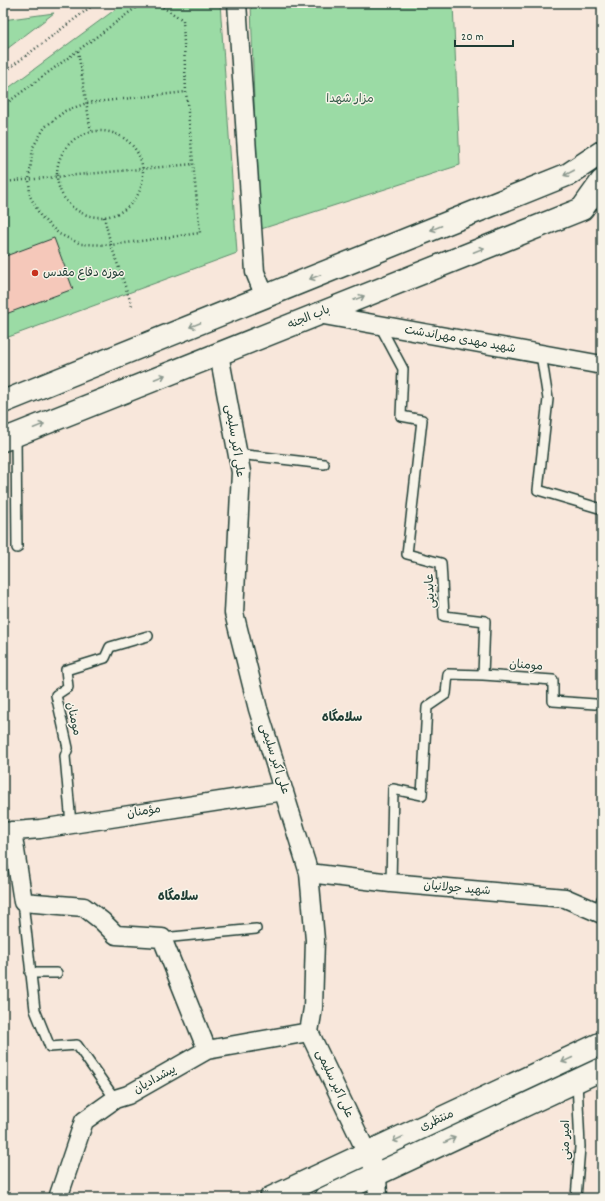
<svg xmlns="http://www.w3.org/2000/svg" width="605" height="1201" viewBox="0 0 605 1201" font-family="Dekko,'Playpen Sans Arabic',sans-serif">
	<style>
		.green { fill: #9bdba5; stroke: #5d8c6c }
		.building { fill: #f5c8ba; stroke: #1f3d34 }
		.lines { fill: none; stroke-linecap: round; stroke-linejoin: round }
		.service-casing { stroke: #1f3d34; stroke-width: 12 }
		.minor-casing { stroke: #1f3d34; stroke-width: 21 }
		.tertiary-casing { stroke: #1f3d34; stroke-width: 25 }
		.secondary-casing { stroke: #1f3d34; stroke-width: 25 }
		.path { stroke: #1f3d34; stroke-width: 2.5; stroke-dasharray: 1 3; stroke-linecap: butt }
		.service { stroke: #f7f3e8; stroke-width: 9 }
		.minor { stroke: #f7f3e8; stroke-width: 18 }
		.tertiary { stroke: #f7f3e8; stroke-width: 22 }
		.secondary { stroke: #f7f3e8; stroke-width: 22 }
		.oneway { stroke: #8b988e }
		.poi-dot { fill: #c8321e; stroke: #f7f3e8; stroke-width: 1.5 }
		.labels { text-anchor: middle; dominant-baseline: central; stroke-width: 3; stroke-linejoin: round; paint-order: stroke }
		.park-label { font-size: 12px; fill: #385d4b; stroke: #f7f3e8 }
		.poi-label { font-size: 12px; fill: #1f3d34; stroke: #f7f3e8; text-anchor: start }
		.street-label { font-size: 12px; fill: #1f3d34; stroke: #f7f3e8 }
		.neighbourhood-label { font-size: 13px; font-weight: bold; fill: #1f3d34; stroke: #f7f3e8 }
	</style>
	<rect width="100%" height="100%" fill="#f8e7db"/>
	<filter id="ink" filterUnits="userSpaceOnUse"><feTurbulence type="fractalNoise" baseFrequency=".025" numOctaves="2"/><feDisplacementMap in="SourceGraphic" scale="8" xChannelSelector="R" yChannelSelector="G"/><feConvolveMatrix kernelMatrix="1 2 1 2 8 2 1 2 1" color-interpolation-filters="sRGB"/></filter>
	<g filter="url(#ink)">
		<path class="green" d="M124,3h96l17,250 -234,86v-247z
			M251,3h202l7,162 -202,65z
			M54,13l-51,39v-32z"/>
		<path class="building" d="M54,238l19,51 -70,26v-58z"/>
		<g class="lines">
			<defs>
				<path id="service" d="M380,326l23,43 -2,47 21,4 -15,134 34,9 3,53 41,5 -2,54 -35,-1 -2,20 -19,13 -5,88 -29,-6 -2,94
					M541,354l7,45 -10,91 64,19
					M16,435l1,113
					M238,454l86,10
					M483,675l70,5v21l42,3
					M71,824l-6,-68 3,-8 -12,-53 12,-8 -2,-17 39,-12 5,-11 38,-11
					M23,902l12,108 15,37 27,-2 38,54
					M598,912l4,-13
					M162,938l94,-9
					M30,973h27
					M576,1198l4,-51 -3,-66"/>
				<path id="minor" d="M237,3l18,269 10,25
					M318,314l284,51
					M219,354l22,118 -7,141 24,96 51,164 6,67 -2,68 -4,24 68,142 1,24
					M12,831l11,71 61,5 18,14 14,14 46,3 45,112
					M3,832l37,-3 244,-38
					M309,873l82,10 174,15 37,16
					M58,1198l26,-77 31,-22 13,-4 79,-45 102,-18"/>
				<path id="tertiary" d="M3,402l566,-228 33,-22
					M3,440l579,-231 20,-28"/>
				<path id="secondary" d="M271,1198l331,-155
					M326,1198l276,-129"/>
			</defs>
			<use href="#service" class="service-casing"/>
			<use href="#minor" class="minor-casing"/>
			<use href="#tertiary" class="tertiary-casing"/>
			<use href="#secondary" class="secondary-casing"/>
			<path class="path" d="M156,3l27,17 3,72
				M78,51l13,81
				M3,73l93,-70
				M186,92l14,141 -89,12 -30,-1 -22,-10 -18,-17 -11,-21 -1,-16 4,-33 12,-20 20,-16 22,-8z
				M3,106l139,-103
				M57 174a43 43 0 1 1 86 0a43 43 0 1 1-86 0Z
				M3,182l190,-18
				M104,217l7,28 21,61
				M3,246l1,2"/>
			<use href="#service" class="service"/>
			<use href="#minor" class="minor"/>
			<use href="#tertiary" class="tertiary"/>
			<use href="#secondary" class="secondary"/>
		</g>
		<defs><path id="oneway-shaft" d="M-6 0H5M1.5-3L5.5 0L1.5 3" fill="none" stroke-width="1.6" stroke-linecap="round" stroke-linejoin="round"/></defs>
		<g class="oneway">
			<use href="#oneway-shaft" transform="translate(569 173) rotate(152)"/>
			<use href="#oneway-shaft" transform="translate(436 228) rotate(158)"/>
			<use href="#oneway-shaft" transform="translate(479 250) rotate(-22)"/>
			<use href="#oneway-shaft" transform="translate(315 277) rotate(158)"/>
			<use href="#oneway-shaft" transform="translate(359 298) rotate(-22)"/>
			<use href="#oneway-shaft" transform="translate(195 325) rotate(158)"/>
			<use href="#oneway-shaft" transform="translate(160 377) rotate(-22)"/>
			<use href="#oneway-shaft" transform="translate(39 426) rotate(-22)"/>
			<use href="#oneway-shaft" transform="translate(567 1060) rotate(155)"/>
			<use href="#oneway-shaft" transform="translate(398 1139) rotate(155)"/>
			<use href="#oneway-shaft" transform="translate(450 1140) rotate(-25)"/>
		</g>
	</g>
	<circle class="poi-dot" cx="35" cy="273" r="4"/>
	<g class="labels">
		<g class="park-label">
			<text x="350" y="99">مزار شهدا</text>
		</g>
		<g class="poi-label">
			<text x="43" y="273">موزه دفاع مقدس</text>
		</g>
		<g class="street-label">
			<text transform="translate(309 318) rotate(-22)">باب الجنه</text>
			<text transform="translate(460 340) rotate(10)">شهید مهدی مهراندشت</text>
			<text transform="translate(234 441) rotate(81)">علی اکبر سلیمی</text>
			<text transform="translate(431 591) rotate(-93)">عابدینی</text>
			<text transform="translate(526 666) rotate(4)">مومنان</text>
			<text transform="translate(73 719) rotate(77)">مومنان</text>
			<text transform="translate(274 759) rotate(72)">علی اکبر سلیمی</text>
			<text transform="translate(144 812) rotate(-9)">مؤمنان</text>
			<text transform="translate(457 889) rotate(5)">شهید جولانیان</text>
			<text transform="translate(155 1080) rotate(-29)">پیشدادیان</text>
			<text transform="translate(334 1084) rotate(65)">علی اکبر سلیمی</text>
			<text transform="translate(437 1121) rotate(-25)">منتظری</text>
			<text transform="translate(566 1140) rotate(-90)">امیر منی</text>
		</g>
		<g class="neighbourhood-label">
			<text x="342" y="718">سلامگاه</text>
			<text x="178" y="897">سلامگاه</text>
		</g>
	</g>
	<rect width="605" height="1201" fill="none" stroke="#f7f3e8" stroke-width="16"/>
	<rect x="8" y="8" width="589" height="1185" fill="none" stroke="#1f3d34" stroke-width="1.5" filter="url(#ink)"/>
	<path d="M455 40v6h58v-6" fill="none" stroke="#1f3d34" stroke-width="2"/>
	<text x="461" y="40" font-size="12" fill="#1f3d34" stroke="#f7f3e8" stroke-width="3" paint-order="stroke">20 m</text>
</svg>
